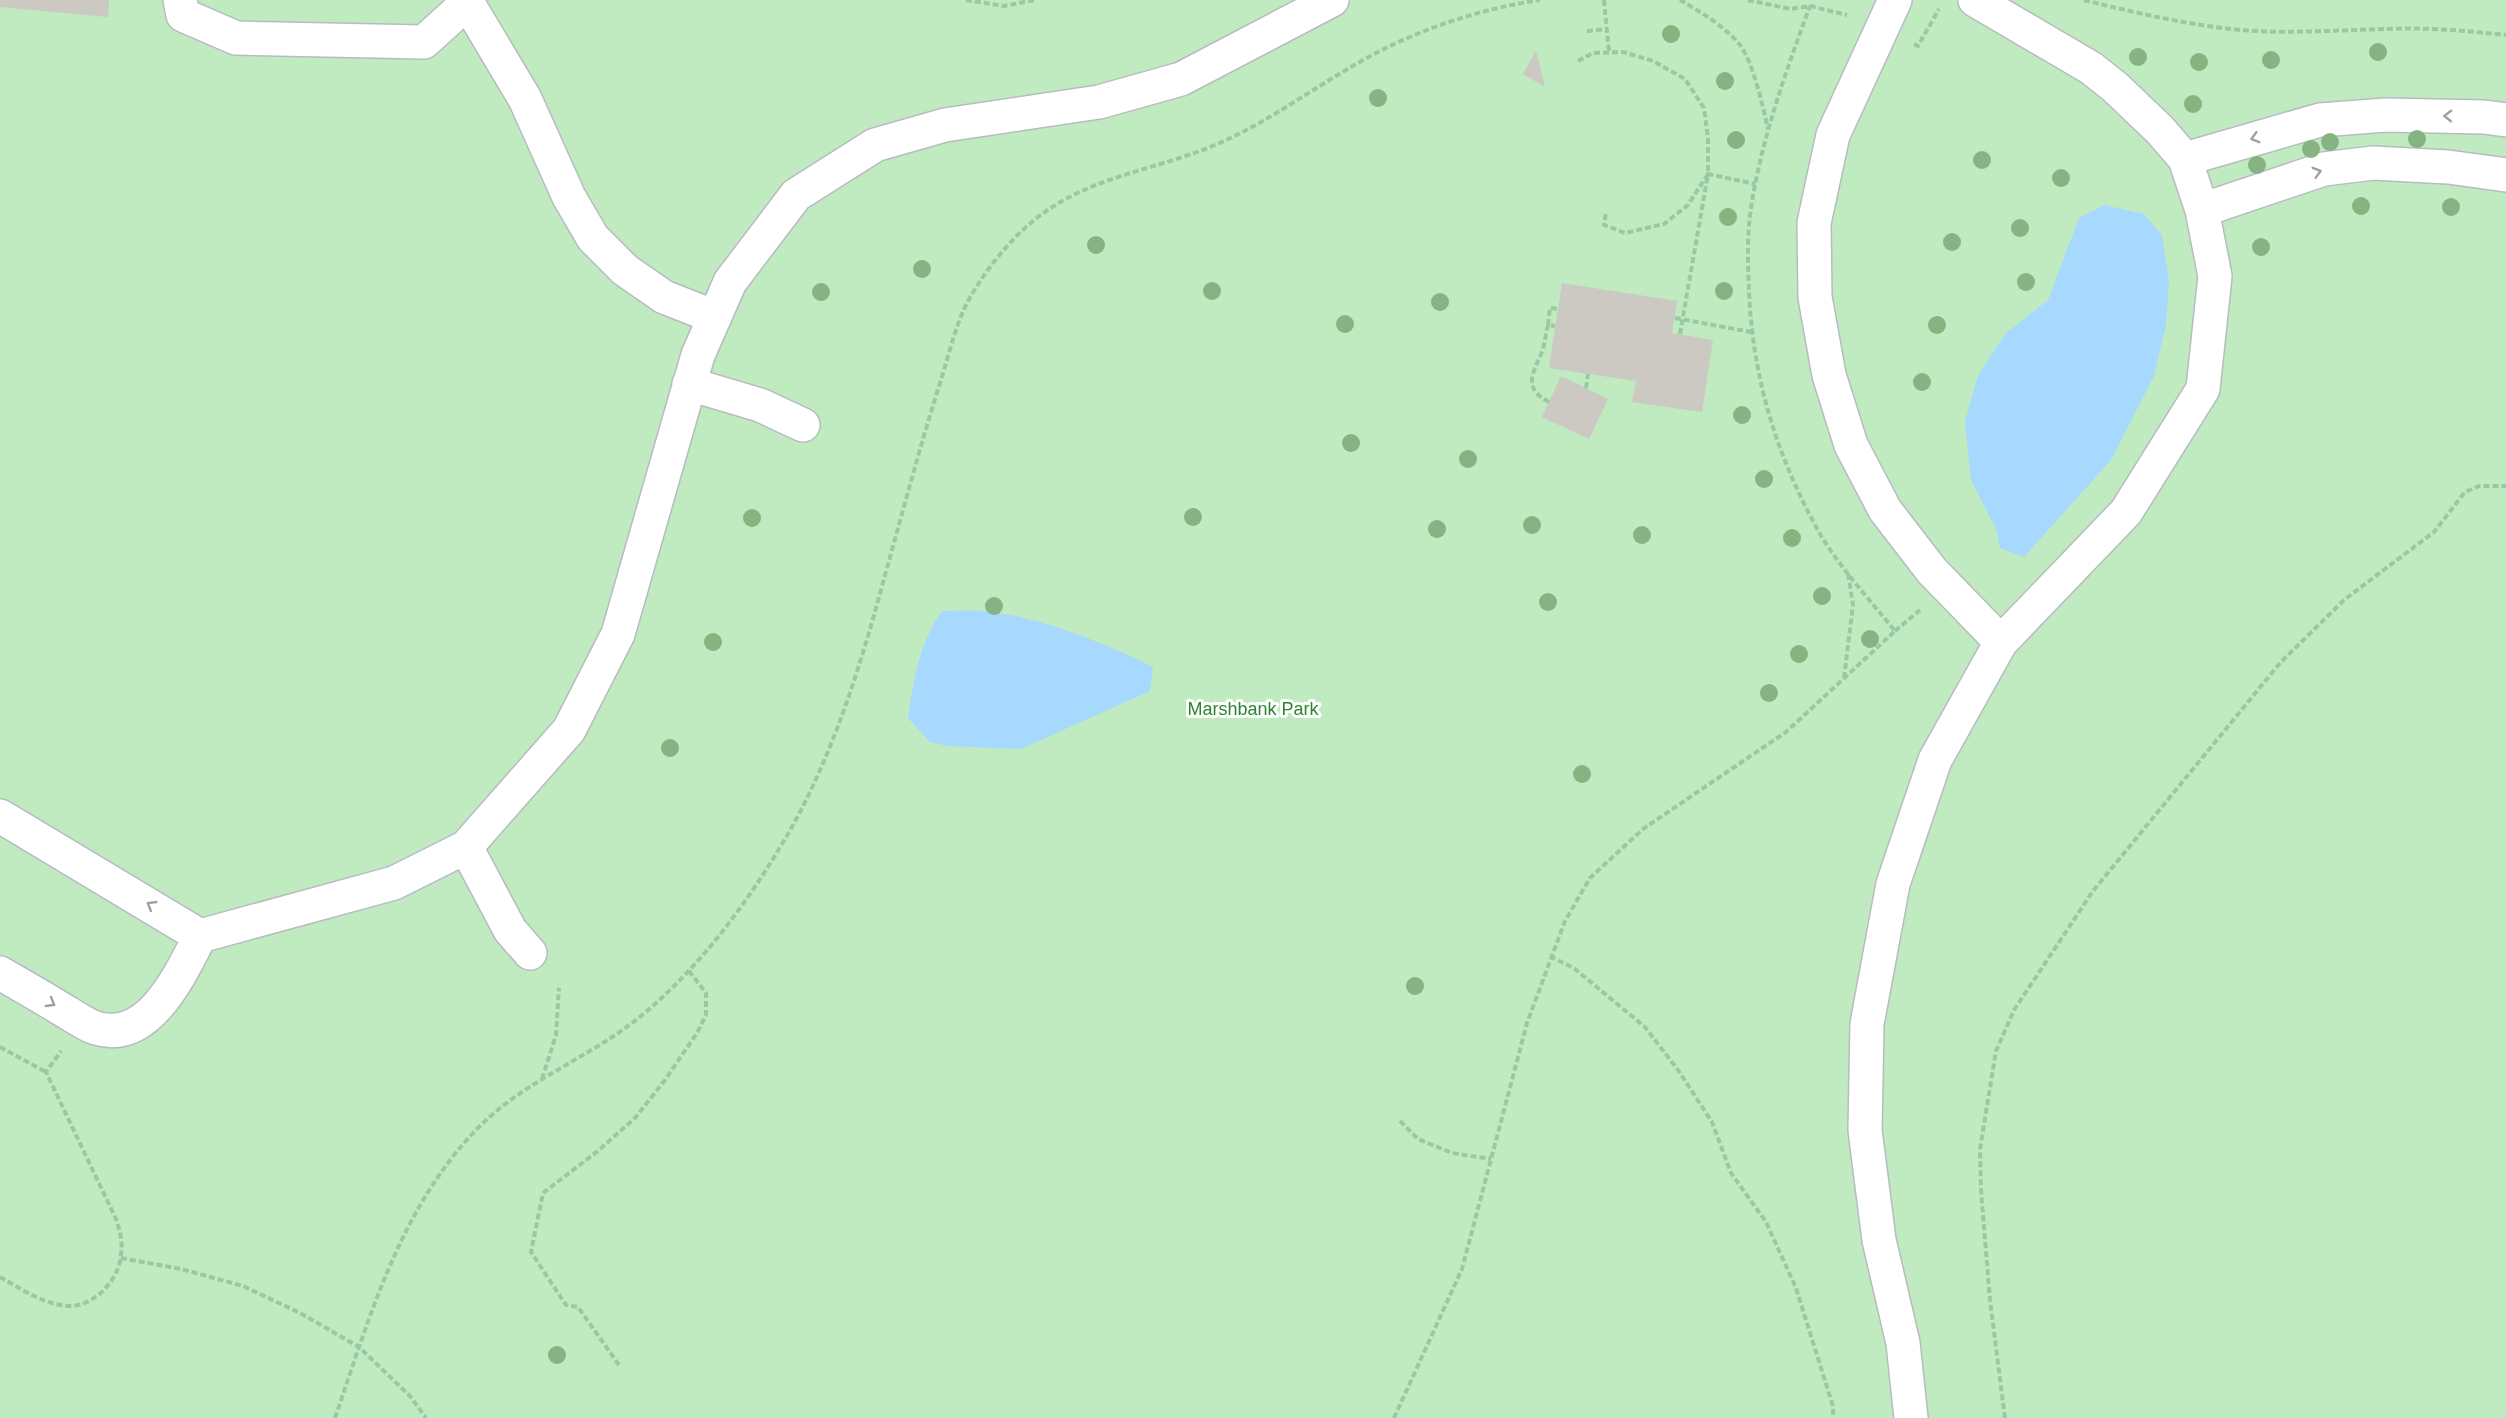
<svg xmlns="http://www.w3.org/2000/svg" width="2506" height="1418" viewBox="0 0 2506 1418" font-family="Arial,sans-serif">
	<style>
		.green { fill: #c0eac0 }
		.water { fill: #a7d9ff }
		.building { fill: #ccc8c2 }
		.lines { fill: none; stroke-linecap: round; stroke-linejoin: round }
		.minor-casing { stroke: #b8bbc0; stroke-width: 36 }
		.path { stroke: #97c9a5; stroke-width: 4; stroke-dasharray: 6 3; stroke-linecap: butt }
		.minor { stroke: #fff; stroke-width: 33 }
		.tree { fill: #85b482 }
		.oneway { stroke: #9ea0a4 }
		.labels { text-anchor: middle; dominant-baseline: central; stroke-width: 6; stroke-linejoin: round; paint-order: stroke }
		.park-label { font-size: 18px; fill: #2e8531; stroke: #fff }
	</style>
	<rect width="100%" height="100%" fill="#f0eee5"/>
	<path class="green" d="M0,0h2506v1418h-2506z"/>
	<path class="water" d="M2104,205l40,9 18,21 7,47 -3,43 -12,51 -43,84 -87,97 -24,-9 -3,-17 -26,-51 -6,-59 13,-45 27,-42 43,-34 31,-82z
		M942,611c14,0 29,-1 42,0 59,7 116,30 169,56l-3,24 -129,58 -74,-3 -17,-4 -22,-24c6,-40 11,-74 34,-107z"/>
	<path class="building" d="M0,0h109l-1,17 -108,-10z
		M1536,51l9,36 -22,-13z
		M1562,283l115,18 -5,32 41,7 -11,72 -70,-10 4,-21 -87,-13z
		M1561,376l47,23 -19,40 -47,-22z"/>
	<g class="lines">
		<defs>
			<path id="minor" d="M180,0l3,15 53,23 188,4 43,-39
				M466,0l59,99 44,98 24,41 32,32 39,27 51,20
				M1895,0l-62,135 -19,88 1,74 14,78 22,70 34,65 47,61 69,71
				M2185,159l135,-39 66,-5 98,2 22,3
				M2202,210l122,-41 49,-6 75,4 58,8
				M689,384l71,21 43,20
				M0,816l200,120 194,-53 72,-36 103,-117 49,-96 80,-279 32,-73 66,-87 79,-50 70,-20 154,-23 82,-23 151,-79
				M466,847l44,83 20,23
				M0,973c23,13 45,26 68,40 9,5 18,12 28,15 53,17 85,-55 104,-92
				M1911,1418l-8,-75 -24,-103 -14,-110 2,-106 26,-140 42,-124 66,-118 125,-130 77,-123 12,-113 -13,-66 -17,-51 -25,-29 -45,-43 -24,-19 -116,-68"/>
		</defs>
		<use href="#minor" class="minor-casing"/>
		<path class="path" d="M966,0l38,6 31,-6
			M1604,0l5,52
			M1680,0c19,11 46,27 60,45 13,17 23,62 28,84
			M1748,0l42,9 20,-3 37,9
			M2084,0c52,13 104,25 157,30 49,4 98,0 146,-1 40,-2 80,2 119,6
			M1587,31l20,-2
			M1914,44l4,2 21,-37
			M1578,61l15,-8 30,-1 30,9 32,18 19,29 4,30v36l-20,31 -24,19 -39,9 -21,-8 2,-13
			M1675,318l76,14
			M1548,325l2,-17 8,1
			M1680,334l28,-160 47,10
			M1586,388l2,-14
			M1549,402c-29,-15 -14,-31 -6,-53 2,-8 3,-17 5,-24l7,1
			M1895,631l25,-21
			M1844,678l9,-73 -5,-32
			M1550,956l25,13 70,58 33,43 34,52 19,51 35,49 30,66 36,115 2,15
			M0,1047l46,25
			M542,1079l14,-44 3,-47
			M1400,1121l18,18 34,14 39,6
			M121,1258l60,11 62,17 57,27 59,34 51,49 16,22
			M0,1277c21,12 43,27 68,29 26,1 51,-26 53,-51 2,-13 -1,-24 -5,-36l-70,-147 15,-21
			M619,1365l-41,-58 -12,-2 -35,-53 12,-59 55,-42 37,-33 30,-38 32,-47 9,-18v-22l-17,-22
			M335,1418c35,-102 66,-213 145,-292 45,-45 106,-67 156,-106 59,-47 108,-112 146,-176 49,-81 79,-179 103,-269 18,-64 35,-129 55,-192 8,-25 14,-52 25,-76 14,-28 37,-58 60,-79 57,-52 124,-55 190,-83 59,-25 108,-65 165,-94 49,-25 105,-43 160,-51
			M1394,1418l68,-149 65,-246 38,-102 25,-43 53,-49 143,-97 109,-101c-25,-31 -54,-62 -75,-97 -43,-77 -67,-154 -71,-242 -1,-25 -2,-52 1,-77 10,-72 35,-141 60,-209
			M2005,1418l-15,-118 -9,-110 -1,-41 16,-98 18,-41 79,-119 187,-228 64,-63 90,-68 31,-40 14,-6h27"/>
		<use href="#minor" class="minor"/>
	</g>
	<g class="tree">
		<circle cx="1671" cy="34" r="9"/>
		<circle cx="2378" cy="52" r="9"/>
		<circle cx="2138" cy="57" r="9"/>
		<circle cx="2271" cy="60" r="9"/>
		<circle cx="2199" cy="62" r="9"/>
		<circle cx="1725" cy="81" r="9"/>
		<circle cx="1378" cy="98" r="9"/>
		<circle cx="2193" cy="104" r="9"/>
		<circle cx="2417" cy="139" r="9"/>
		<circle cx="1736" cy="140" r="9"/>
		<circle cx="2330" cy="142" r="9"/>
		<circle cx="2311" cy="149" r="9"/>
		<circle cx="1982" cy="160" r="9"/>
		<circle cx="2257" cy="165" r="9"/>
		<circle cx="2061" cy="178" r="9"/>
		<circle cx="2361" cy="206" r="9"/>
		<circle cx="2451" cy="207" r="9"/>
		<circle cx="1728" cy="217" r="9"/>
		<circle cx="2020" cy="228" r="9"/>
		<circle cx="1952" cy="242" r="9"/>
		<circle cx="1096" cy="245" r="9"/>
		<circle cx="2261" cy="247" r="9"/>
		<circle cx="922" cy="269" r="9"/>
		<circle cx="2026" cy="282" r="9"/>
		<circle cx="1212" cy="291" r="9"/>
		<circle cx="1724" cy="291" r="9"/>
		<circle cx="821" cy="292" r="9"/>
		<circle cx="1440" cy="302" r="9"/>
		<circle cx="1345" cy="324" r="9"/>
		<circle cx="1937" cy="325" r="9"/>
		<circle cx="1922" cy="382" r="9"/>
		<circle cx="1742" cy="415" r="9"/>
		<circle cx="1351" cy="443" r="9"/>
		<circle cx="1468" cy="459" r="9"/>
		<circle cx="1764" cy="479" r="9"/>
		<circle cx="1193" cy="517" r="9"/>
		<circle cx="752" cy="518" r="9"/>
		<circle cx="1532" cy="525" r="9"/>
		<circle cx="1437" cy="529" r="9"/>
		<circle cx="1642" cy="535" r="9"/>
		<circle cx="1792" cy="538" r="9"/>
		<circle cx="1822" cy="596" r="9"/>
		<circle cx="1548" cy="602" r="9"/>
		<circle cx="994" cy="606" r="9"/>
		<circle cx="1870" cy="639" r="9"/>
		<circle cx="713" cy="642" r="9"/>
		<circle cx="1799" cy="654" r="9"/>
		<circle cx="1769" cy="693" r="9"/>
		<circle cx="670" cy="748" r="9"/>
		<circle cx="1582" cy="774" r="9"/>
		<circle cx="1415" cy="986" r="9"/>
		<circle cx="557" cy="1355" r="9"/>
	</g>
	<defs><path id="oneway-chevron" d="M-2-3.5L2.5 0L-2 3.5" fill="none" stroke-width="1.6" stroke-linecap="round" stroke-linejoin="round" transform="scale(1.5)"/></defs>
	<g class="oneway">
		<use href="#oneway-chevron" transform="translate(2448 116) rotate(-179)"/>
		<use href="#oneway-chevron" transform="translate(2255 138) rotate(164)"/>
		<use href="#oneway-chevron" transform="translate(2317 172) rotate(-16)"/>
		<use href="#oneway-chevron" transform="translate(151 905) rotate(-149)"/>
		<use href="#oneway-chevron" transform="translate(51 1003) rotate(30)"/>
	</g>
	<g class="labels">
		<g class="park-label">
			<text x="1253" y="709">Marshbank Park</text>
		</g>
	</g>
</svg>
